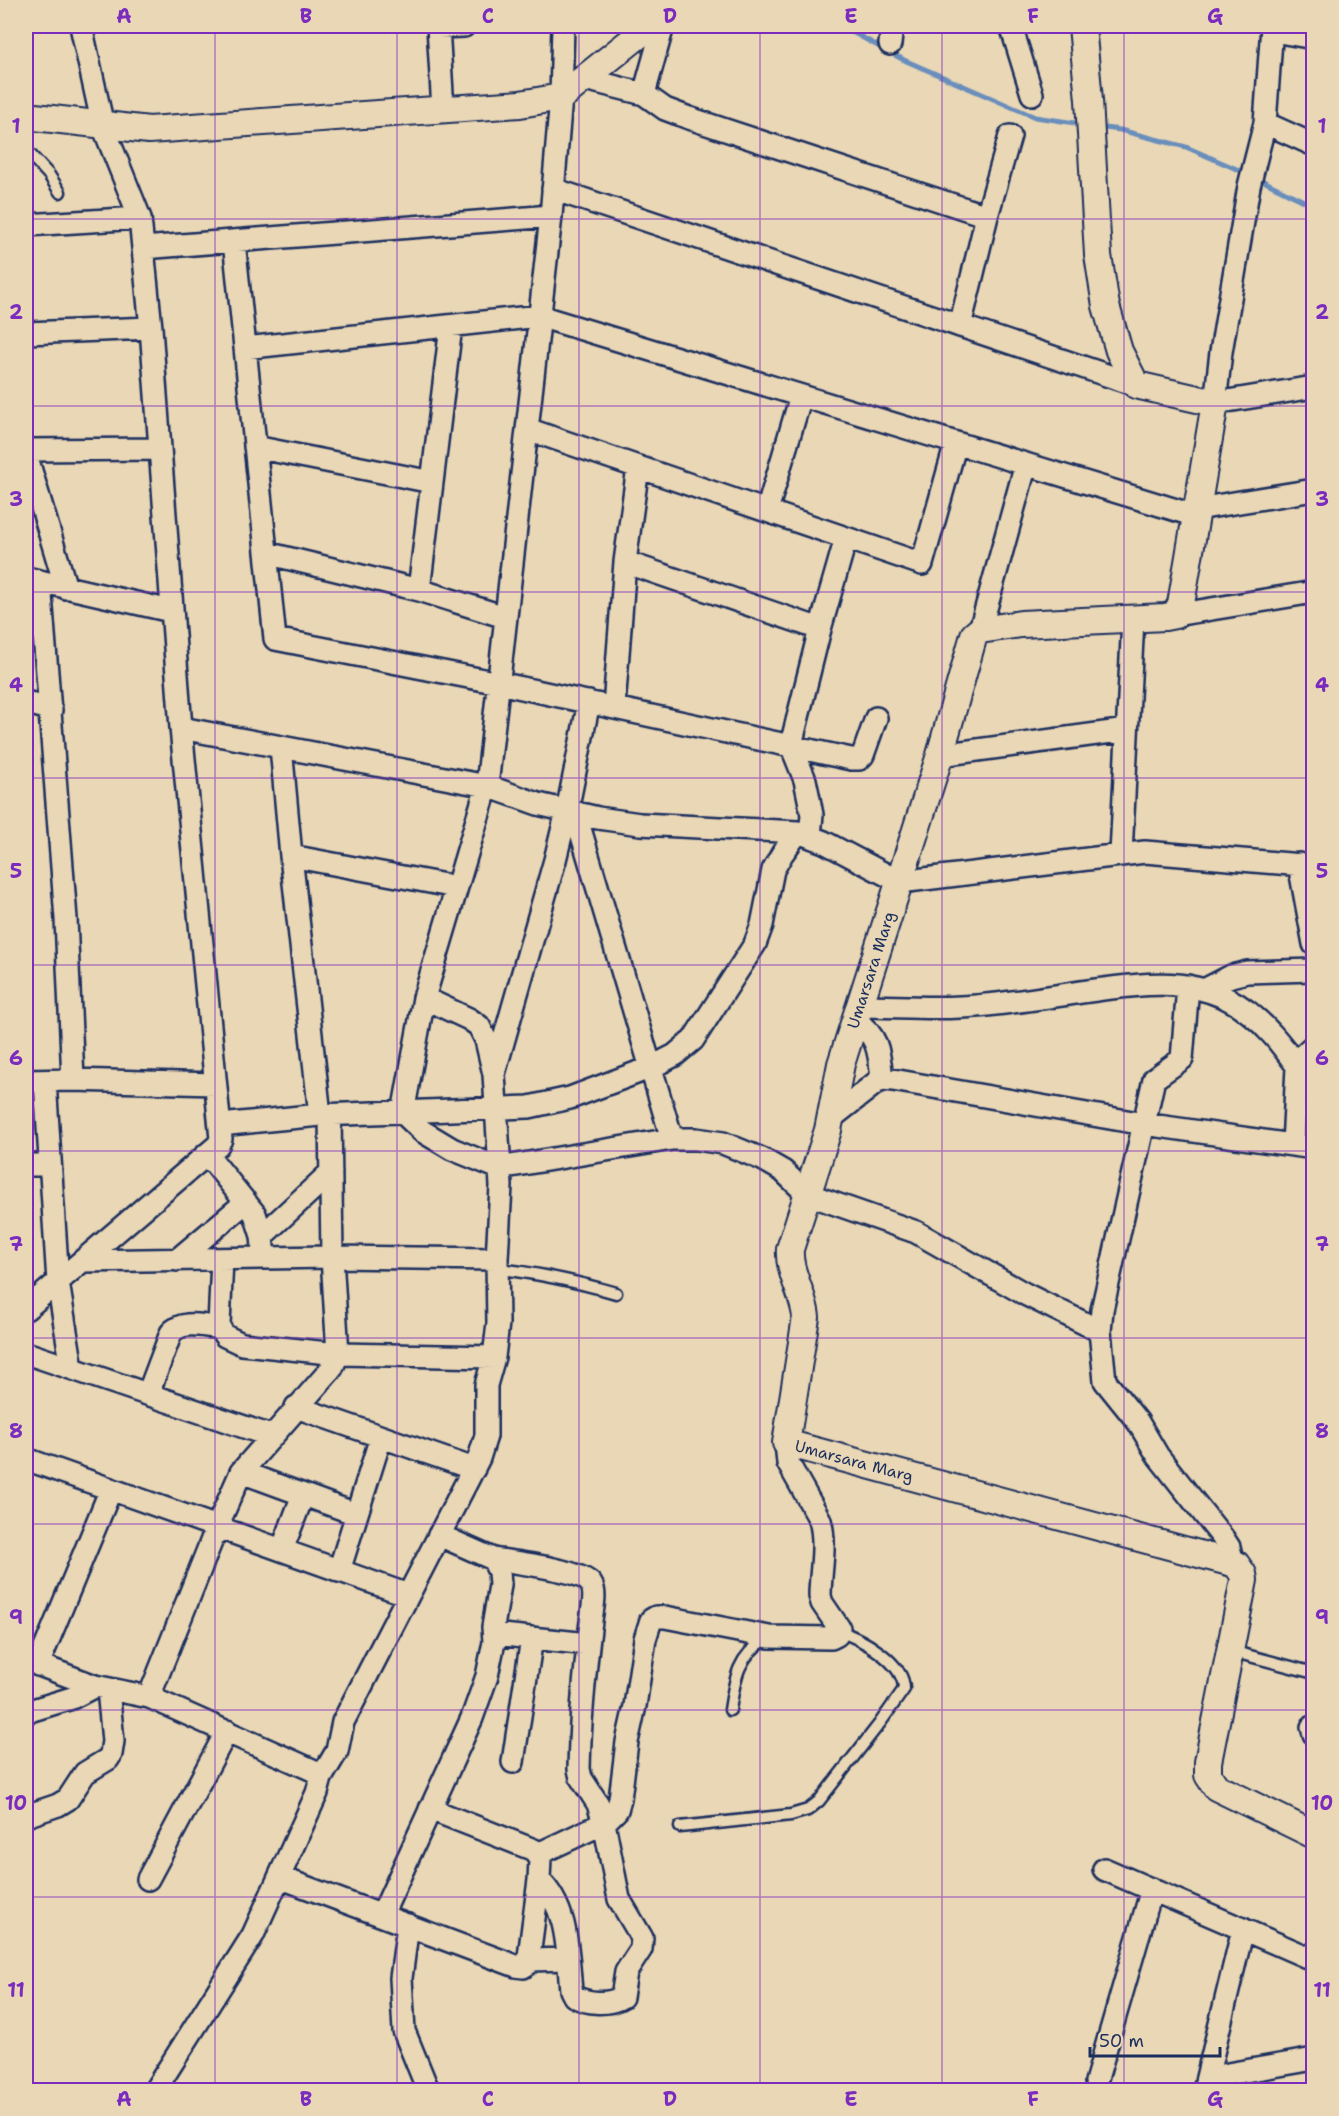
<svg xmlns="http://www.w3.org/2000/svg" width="1339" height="2116" viewBox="0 0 1339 2116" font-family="'Shantell Sans',sans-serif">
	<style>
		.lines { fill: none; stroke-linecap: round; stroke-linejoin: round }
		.stream { stroke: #6a8ebc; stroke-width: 5 }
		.service-casing { stroke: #1b2f5e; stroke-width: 15 }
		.minor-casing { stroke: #1b2f5e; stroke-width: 26 }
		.tertiary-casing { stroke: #1b2f5e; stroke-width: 30 }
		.service { stroke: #ead7b5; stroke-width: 10 }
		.minor { stroke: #ead7b5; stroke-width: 21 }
		.tertiary { stroke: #ead7b5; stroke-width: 26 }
		.grid { fill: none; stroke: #7b2cbf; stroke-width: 1.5; stroke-opacity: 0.55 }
		.labels { text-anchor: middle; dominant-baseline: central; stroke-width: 4.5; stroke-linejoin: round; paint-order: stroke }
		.street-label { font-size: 16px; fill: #1b2f5e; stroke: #ead7b5 }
		.neatline { fill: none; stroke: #7b2cbf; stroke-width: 2 }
		.grid-label { font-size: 20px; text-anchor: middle; font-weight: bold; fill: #7b2cbf }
	</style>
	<rect width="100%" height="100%" fill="#ead7b5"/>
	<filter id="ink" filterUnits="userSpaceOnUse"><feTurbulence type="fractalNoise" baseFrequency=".0167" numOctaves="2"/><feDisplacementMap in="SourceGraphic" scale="12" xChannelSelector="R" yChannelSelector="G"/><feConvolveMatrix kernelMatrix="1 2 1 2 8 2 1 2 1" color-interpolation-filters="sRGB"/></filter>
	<g filter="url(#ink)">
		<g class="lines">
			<path class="stream" d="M841,26l63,34 131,57 47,7
				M1097,127l23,3 66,17 62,27
				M1257,178l57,28"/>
			<defs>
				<path id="service" d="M26,150l23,25 11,17
					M498,1269c41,4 79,13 118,24
					M1231,1651l83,22
					M730,1710c5,-32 7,-53 36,-71
					M680,1827l111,-12 17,-5 11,-9 61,-78 24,-34c0,-27 -43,-51 -66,-58"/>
				<path id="minor" d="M438,26l5,84
					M1011,26l21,68
					M1272,26l-7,97 -16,63 -28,166 -6,51 99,-16
					M438,27l26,-1
					M1273,31l41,7
					M890,44l2,-18
					M585,79l59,15 21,15 24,9 298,98
					M644,94l19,-68
					M1265,123l49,22
					M553,189l583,196
					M26,225l114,-7
					M234,241l41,398 224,44 352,76h8l4,-4 13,-37
					M143,248l408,-32
					M960,326l27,-110 23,-80
					M26,333l125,-5
					M245,348l294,-32 657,200
					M527,429l395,135 34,-121
					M255,447l177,35
					M26,450l134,-1
					M26,454l40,134
					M1197,509l117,-19
					M767,511l34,-115
					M266,553l153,37 86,27
					M625,562l195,67
					M26,578l145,33
					M40,582l26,337 7,161
					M419,590l32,-264
					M1175,615l139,-23
					M980,630l46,-166
					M26,702l25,8
					M614,707l11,-145 13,-95
					M181,728l306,58 51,18 60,14 42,6 158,8 26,10 76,40 245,-30 169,14
					M281,747l10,109 29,259
					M940,755l187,-25
					M578,813v9l94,317
					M810,835l2,-20 -3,-16 -4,-19 -14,-35 29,-116 26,-91
					M1121,854l12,-235
					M291,856l165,31
					M1299,864l15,80
					M1188,986l-6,73 -28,20 -52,231 -2,21 5,50 33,41 20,34 65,82 6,9 4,16
					M1204,990l27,-14 16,-4 67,-2
					M860,1006c33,0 67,3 100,1 45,-2 91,-11 136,-17 44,-6 88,-12 130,8 39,19 64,58 88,92
					M855,1020c24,17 24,32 27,59
					M494,1074l61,-214 12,-49 22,-109
					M26,1081l47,-1 142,4
					M45,1081l13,201 14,86
					M403,1113l21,-115 63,-212 64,-570 10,-119 2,-71
					M403,1113l19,18 30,18 47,19 173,-29h24l27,4 39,16 21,12 24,23 109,38 109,62 75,37
					M830,1119l47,-37 10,-3 257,45 170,24
					M220,1125l100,-10 209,-8 41,-9 82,-31 23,-12 18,-15 62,-96 7,-19 11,-55 9,-16 16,-22
					M1293,1145l4,-78 6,-12 11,-10
					M207,1154l48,60 7,22 2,22
					M26,1165h24
					M262,1236l69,-64
					M177,1260l69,-58
					M83,1261l249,-4 165,2
					M26,1309l192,-164 3,-6 -40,-411 -30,-400 -11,-110 -37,-92 -22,-100
					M218,1326l7,10 17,8 96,10 156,3
					M26,1353l245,83
					M148,1394l23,-61c11,-13 30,-7 45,-6l3,-2 3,-66
					M296,1407l178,62
					M26,1459l382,136
					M241,1472l115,42
					M282,1550l21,-55
					M493,1559c19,3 89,11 98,25 6,9 1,26 0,37 -6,48 -11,99 -12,148l2,9 17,26 6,19 15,76 23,39 -1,11 -15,23 -4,25c-13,8 -35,7 -48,-1l-3,-6c-4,-39 -2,-81 -32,-110
					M339,1571l42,-134
					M494,1634l94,10
					M26,1660l69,26 54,11 168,75 4,6 -4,15 -64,142 -98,155
					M38,1665l73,-176
					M149,1697l68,-170 24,-55 91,-104 6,-14 -6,-97 -2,-142
					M26,1712l46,-14 23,-12
					M1312,1727l2,7
					M513,1762l19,-124
					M321,1778l16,-27 6,-29 136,-264 7,-22v-51l8,-28 4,-34 -1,-64 4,-73 -7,-112 -8,-34 -7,-14 -10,-7 -45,-21
					M26,1816l32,-11 10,-6 17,-26 23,-14 3,-5 2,-13 -5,-52
					M538,1854l66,-31 13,-13 3,-11 7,-57 8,-36 10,-67 6,-19 5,-3h9l104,20 62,1 6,-3 2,-7 -17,-25 -2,-7c0,-25 7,-51 0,-76l-32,-57 -2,-20
					M1104,1869l210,91
					M279,1877l237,89 7,1 5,-3 11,-84 1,-21 -6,-9 -104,-41
					M148,1879l79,-148
					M382,1915l90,-197 15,-42 7,-34 -1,-15 7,-42 -1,-13 -6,-13 -54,-24
					M408,1925l-7,53 3,53 24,59
					M530,1960l37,-1
					M1216,2076l98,-17
					M1096,2082l56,-193
					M1204,2090l39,-161"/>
				<path id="tertiary" d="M1082,26l7,74 9,155 8,51 13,45 17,34 79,18 -34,201 -6,11 -10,2 -144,7 -41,6 -6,5 -34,120 -99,309 -13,66 -38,119c-2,23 14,45 16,68l-20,126 450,121 7,10 1,6 -36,182v13l8,12 98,48
					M26,116l123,14 371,-26 41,-7 89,-71"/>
			</defs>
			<use href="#service" class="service-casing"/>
			<use href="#minor" class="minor-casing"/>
			<use href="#tertiary" class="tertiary-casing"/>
			<use href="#service" class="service"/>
			<use href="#minor" class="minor"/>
			<use href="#tertiary" class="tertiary"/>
		</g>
	</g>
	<path class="grid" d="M215,26v2064M397,26v2064M579,26v2064M760,26v2064M942,26v2064M1124,26v2064M26,219h1288M26,406h1288M26,592h1288M26,778h1288M26,965h1288M26,1151h1288M26,1338h1288M26,1524h1288M26,1710h1288M26,1897h1288"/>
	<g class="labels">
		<g class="street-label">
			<text transform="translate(871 970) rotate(-72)">Umarsara Marg</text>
			<text transform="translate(854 1461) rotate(15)">Umarsara Marg</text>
		</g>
	</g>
	<rect width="1339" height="2116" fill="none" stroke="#ead7b5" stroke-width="66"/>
	<path d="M1090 2047v9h130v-9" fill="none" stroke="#1b2f5e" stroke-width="3"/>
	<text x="1099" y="2047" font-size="18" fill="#1b2f5e" stroke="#ead7b5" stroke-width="4.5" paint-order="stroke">50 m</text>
	<rect x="33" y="33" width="1273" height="2050" class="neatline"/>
	<g class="grid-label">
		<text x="124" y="23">A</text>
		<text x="306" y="23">B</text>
		<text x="488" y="23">C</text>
		<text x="670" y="23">D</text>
		<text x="851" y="23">E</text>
		<text x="1033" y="23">F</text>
		<text x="1215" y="23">G</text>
		<text x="16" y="133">1</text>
		<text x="1322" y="133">1</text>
		<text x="16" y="319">2</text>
		<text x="1322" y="319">2</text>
		<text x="16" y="506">3</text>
		<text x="1322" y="506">3</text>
		<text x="16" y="692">4</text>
		<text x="1322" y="692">4</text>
		<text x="16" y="878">5</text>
		<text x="1322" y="878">5</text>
		<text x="16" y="1065">6</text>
		<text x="1322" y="1065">6</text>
		<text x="16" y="1251">7</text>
		<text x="1322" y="1251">7</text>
		<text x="16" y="1438">8</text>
		<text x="1322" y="1438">8</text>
		<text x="16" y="1624">9</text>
		<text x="1322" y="1624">9</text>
		<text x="16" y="1810">10</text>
		<text x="1322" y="1810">10</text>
		<text x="16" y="1997">11</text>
		<text x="1322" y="1997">11</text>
		<text x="124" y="2106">A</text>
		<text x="306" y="2106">B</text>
		<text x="488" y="2106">C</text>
		<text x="670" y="2106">D</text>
		<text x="851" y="2106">E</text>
		<text x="1033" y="2106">F</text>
		<text x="1215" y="2106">G</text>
	</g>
</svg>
